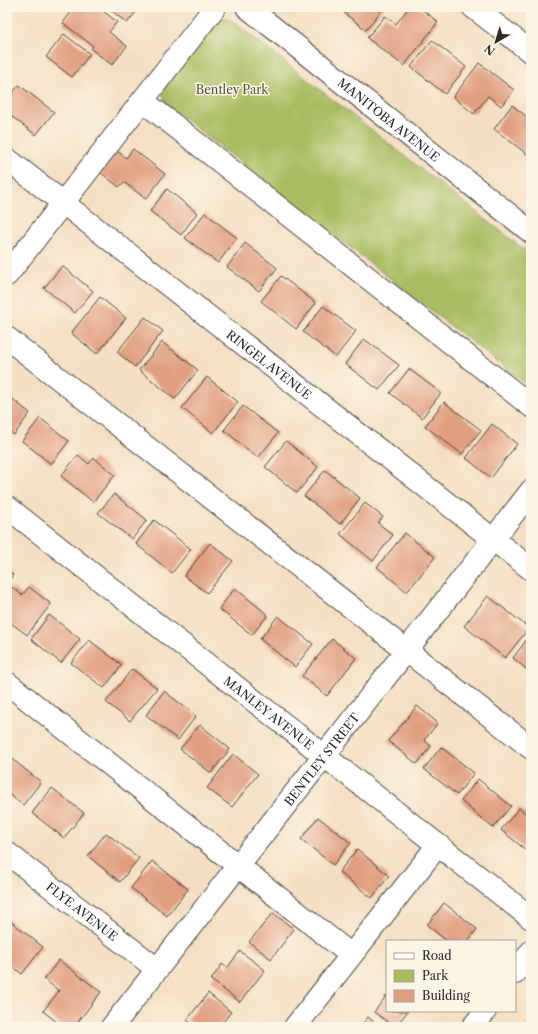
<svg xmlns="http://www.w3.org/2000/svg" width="538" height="1034" viewBox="0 0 538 1034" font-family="'Libre Caslon Text',serif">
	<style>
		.green { fill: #a8bd61; stroke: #6a7446 }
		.building { fill: #e19f80 }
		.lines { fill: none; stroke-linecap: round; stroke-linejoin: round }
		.minor-casing { stroke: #494642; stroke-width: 24 }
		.minor { stroke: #fff; stroke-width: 22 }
		.labels { text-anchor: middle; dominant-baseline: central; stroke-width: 3; stroke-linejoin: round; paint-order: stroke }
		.park-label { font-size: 12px; fill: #50573b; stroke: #fcf5e5 }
		.street-label { font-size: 12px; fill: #2b2b2b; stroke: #fcf5e5 }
	</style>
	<rect width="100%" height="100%" fill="#fcf5e5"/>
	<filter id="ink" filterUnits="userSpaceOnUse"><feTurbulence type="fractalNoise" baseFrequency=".025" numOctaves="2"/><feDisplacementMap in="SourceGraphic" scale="8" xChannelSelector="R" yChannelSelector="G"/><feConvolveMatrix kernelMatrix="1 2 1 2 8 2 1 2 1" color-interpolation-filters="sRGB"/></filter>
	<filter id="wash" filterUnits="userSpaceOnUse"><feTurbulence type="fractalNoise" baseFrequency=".012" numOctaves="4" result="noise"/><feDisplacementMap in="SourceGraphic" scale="16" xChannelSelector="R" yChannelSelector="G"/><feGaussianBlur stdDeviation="0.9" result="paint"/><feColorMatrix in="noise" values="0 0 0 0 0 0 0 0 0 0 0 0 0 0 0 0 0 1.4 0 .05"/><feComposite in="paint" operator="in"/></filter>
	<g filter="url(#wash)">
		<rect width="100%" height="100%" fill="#f4dfc2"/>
		<path class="green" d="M218,18h8l9,5 296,232v133l-364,-283 -5,-13z"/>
		<g id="blocks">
			<path class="building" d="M75,7h23l19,15 -8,10 18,14 -15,19 -21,-16 2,-3 -30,-23z
				M107,7h33l-13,16z
				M348,7h36l-18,23 -22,-17z
				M409,7h10l19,15 -34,44 -37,-28 18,-22 11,8z
				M64,34l26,20 -18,23 -26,-20z
				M432,40l34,27 -21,27 -34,-27z
				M479,63l35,27 -13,16 -13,-10 -14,18 -21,-17z
				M19,85l35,27 -18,23 -29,-22v-13z
				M512,105l19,15v29l-4,5 -33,-25z
				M133,149l32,25 -19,25 -22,-17 -5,5 -19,-15 17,-21 9,7z
				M167,189l30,24 -16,22 -31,-24z
				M205,213l32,25 -19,25 -33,-25z
				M245,243l32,25 -18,23 -32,-24z
				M62,266l31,25 -18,22 -31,-25z
				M281,276l35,27 -20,26 -35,-28z
				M100,297l26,21 -29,36 -26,-21z
				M323,306l33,25 -20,26 -33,-25z
				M145,317l18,14 -28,36 -18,-15z
				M364,339l35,26 -20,25 -34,-26z
				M162,342l36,28 -23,29 -36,-29z
				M409,369l32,24 -19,25 -32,-25z
				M207,377l31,25 -25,31 -31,-25z
				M7,395l23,18 -16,22 -7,-6z
				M444,402l37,28 -19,24 -37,-28z
				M243,406l35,27 -20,25 -34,-28z
				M40,418l29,23 -18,23 -29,-23z
				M492,424l25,20 -26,34 -25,-20z
				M286,441l32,26 -21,26 -32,-26z
				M78,455l11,9 5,-6 21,17 -22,27 -32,-26z
				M325,470l35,28 -20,26 -36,-28z
				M114,494l33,26 -15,19 -34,-26z
				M365,503l18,14 -5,6 15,12 -20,26 -33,-27z
				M154,520l37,29 -19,24 -36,-29z
				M405,533l30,24 -28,35 -30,-25z
				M210,543l23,18 -26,32 -23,-17z
				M7,570l6,5 -6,8z
				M12,587l10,8 7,-8 22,17 -24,31 -20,-15v-26z
				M235,588l33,27 -16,20 -33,-26z
				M488,596l41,32 -24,30 -41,-32z
				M49,615l31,24 -19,24 -30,-24z
				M278,616l35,28 -18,23 -35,-28z
				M531,634v39l-18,-15z
				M332,639l24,19 -29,38 -25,-20z
				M89,640l33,25 -18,23 -33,-25z
				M132,669l25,19 -27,33 -24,-19z
				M164,691l32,25 -18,24 -32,-25z
				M417,706l21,17 -14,17 7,6 -14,18 -29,-23z
				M200,725l30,24 -19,24 -31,-24z
				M441,747l33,26 -17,22 -33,-26z
				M233,754l25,20 -26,33 -25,-19z
				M7,755l34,27 -18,23 -16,-12z
				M478,779l33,27 -18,22 -32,-27z
				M52,788l32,25 -20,25 -32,-25z
				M519,808l12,10v36l-30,-24z
				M318,817l33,26 -18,22 -32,-26z
				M106,833l33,25 -19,24 -32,-26z
				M357,849l32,27 -17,22 -33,-26z
				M152,861l36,28 -21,27 -36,-28z
				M444,903l33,26 -9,12h-21l-20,-16z
				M273,913l21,16 -23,30 -22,-17z
				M8,919l35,28 -21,27 -15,-12v-42z
				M240,951l25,19 -25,32 -29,-22 11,-16 5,4z
				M59,960l42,32 -27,35h-11l-20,-16 16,-20 -15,-12z
				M208,993l23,19 -12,15h-23l-9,-7z
				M387,995v16h21l-13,16 -21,-15z
				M368,1017l12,10h-20z
				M531,1019v8h-6z"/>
		</g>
	</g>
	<g filter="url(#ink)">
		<use href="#blocks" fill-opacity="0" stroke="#494642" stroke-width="1"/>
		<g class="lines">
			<defs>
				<g id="minor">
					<path id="s1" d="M247,7l284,225"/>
					<path d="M473,7l58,45"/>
					<path d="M143,101l388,305"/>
					<path id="s2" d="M7,159l524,410"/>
					<path d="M7,275l208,-268"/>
					<path d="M7,338l524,410"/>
					<path id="s3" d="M7,507l524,411"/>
					<path d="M7,683l344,272"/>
					<path id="s4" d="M7,853l150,116"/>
					<path d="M515,973l16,-21"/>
					<path id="s5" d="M112,1027l419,-536"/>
					<path d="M295,1027l143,-182"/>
					<path d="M473,1027l12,-16"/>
				</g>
			</defs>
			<use href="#minor" class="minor-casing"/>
			<use href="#minor" class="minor"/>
		</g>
	</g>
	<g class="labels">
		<g class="park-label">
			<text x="232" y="89">Bentley Park</text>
		</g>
		<g class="street-label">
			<text stroke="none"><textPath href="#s1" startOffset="181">MANITOBA AVENUE</textPath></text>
			<text stroke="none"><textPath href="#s2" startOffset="333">RINGEL AVENUE</textPath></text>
			<text stroke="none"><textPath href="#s3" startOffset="333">MANLEY AVENUE</textPath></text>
			<text stroke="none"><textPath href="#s5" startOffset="340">BENTLEY STREET</textPath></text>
			<text stroke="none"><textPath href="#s4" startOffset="95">FLYE AVENUE</textPath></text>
		</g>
	</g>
	<rect width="538" height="1034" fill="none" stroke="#fcf5e5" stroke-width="24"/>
	<rect x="386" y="940" width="130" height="72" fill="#fcf5e5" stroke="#a8a49b"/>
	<rect x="394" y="953" width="20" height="6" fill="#ffffff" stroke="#a8a49b"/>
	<text x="422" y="960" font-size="12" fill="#2b2b2b">Road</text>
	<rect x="394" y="970" width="20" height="12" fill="#a8bd61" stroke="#a8a49b"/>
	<text x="422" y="980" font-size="12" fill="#2b2b2b">Park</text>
	<rect x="394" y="990" width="20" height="12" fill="#e19f80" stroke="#a8a49b"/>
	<text x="422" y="1000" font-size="12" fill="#2b2b2b">Building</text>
	<g transform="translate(496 42) rotate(218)" stroke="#fcf5e5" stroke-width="3" paint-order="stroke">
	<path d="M0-3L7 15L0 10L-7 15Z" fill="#2b2b2b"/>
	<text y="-6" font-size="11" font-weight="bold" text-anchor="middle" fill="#2b2b2b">N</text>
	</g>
</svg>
